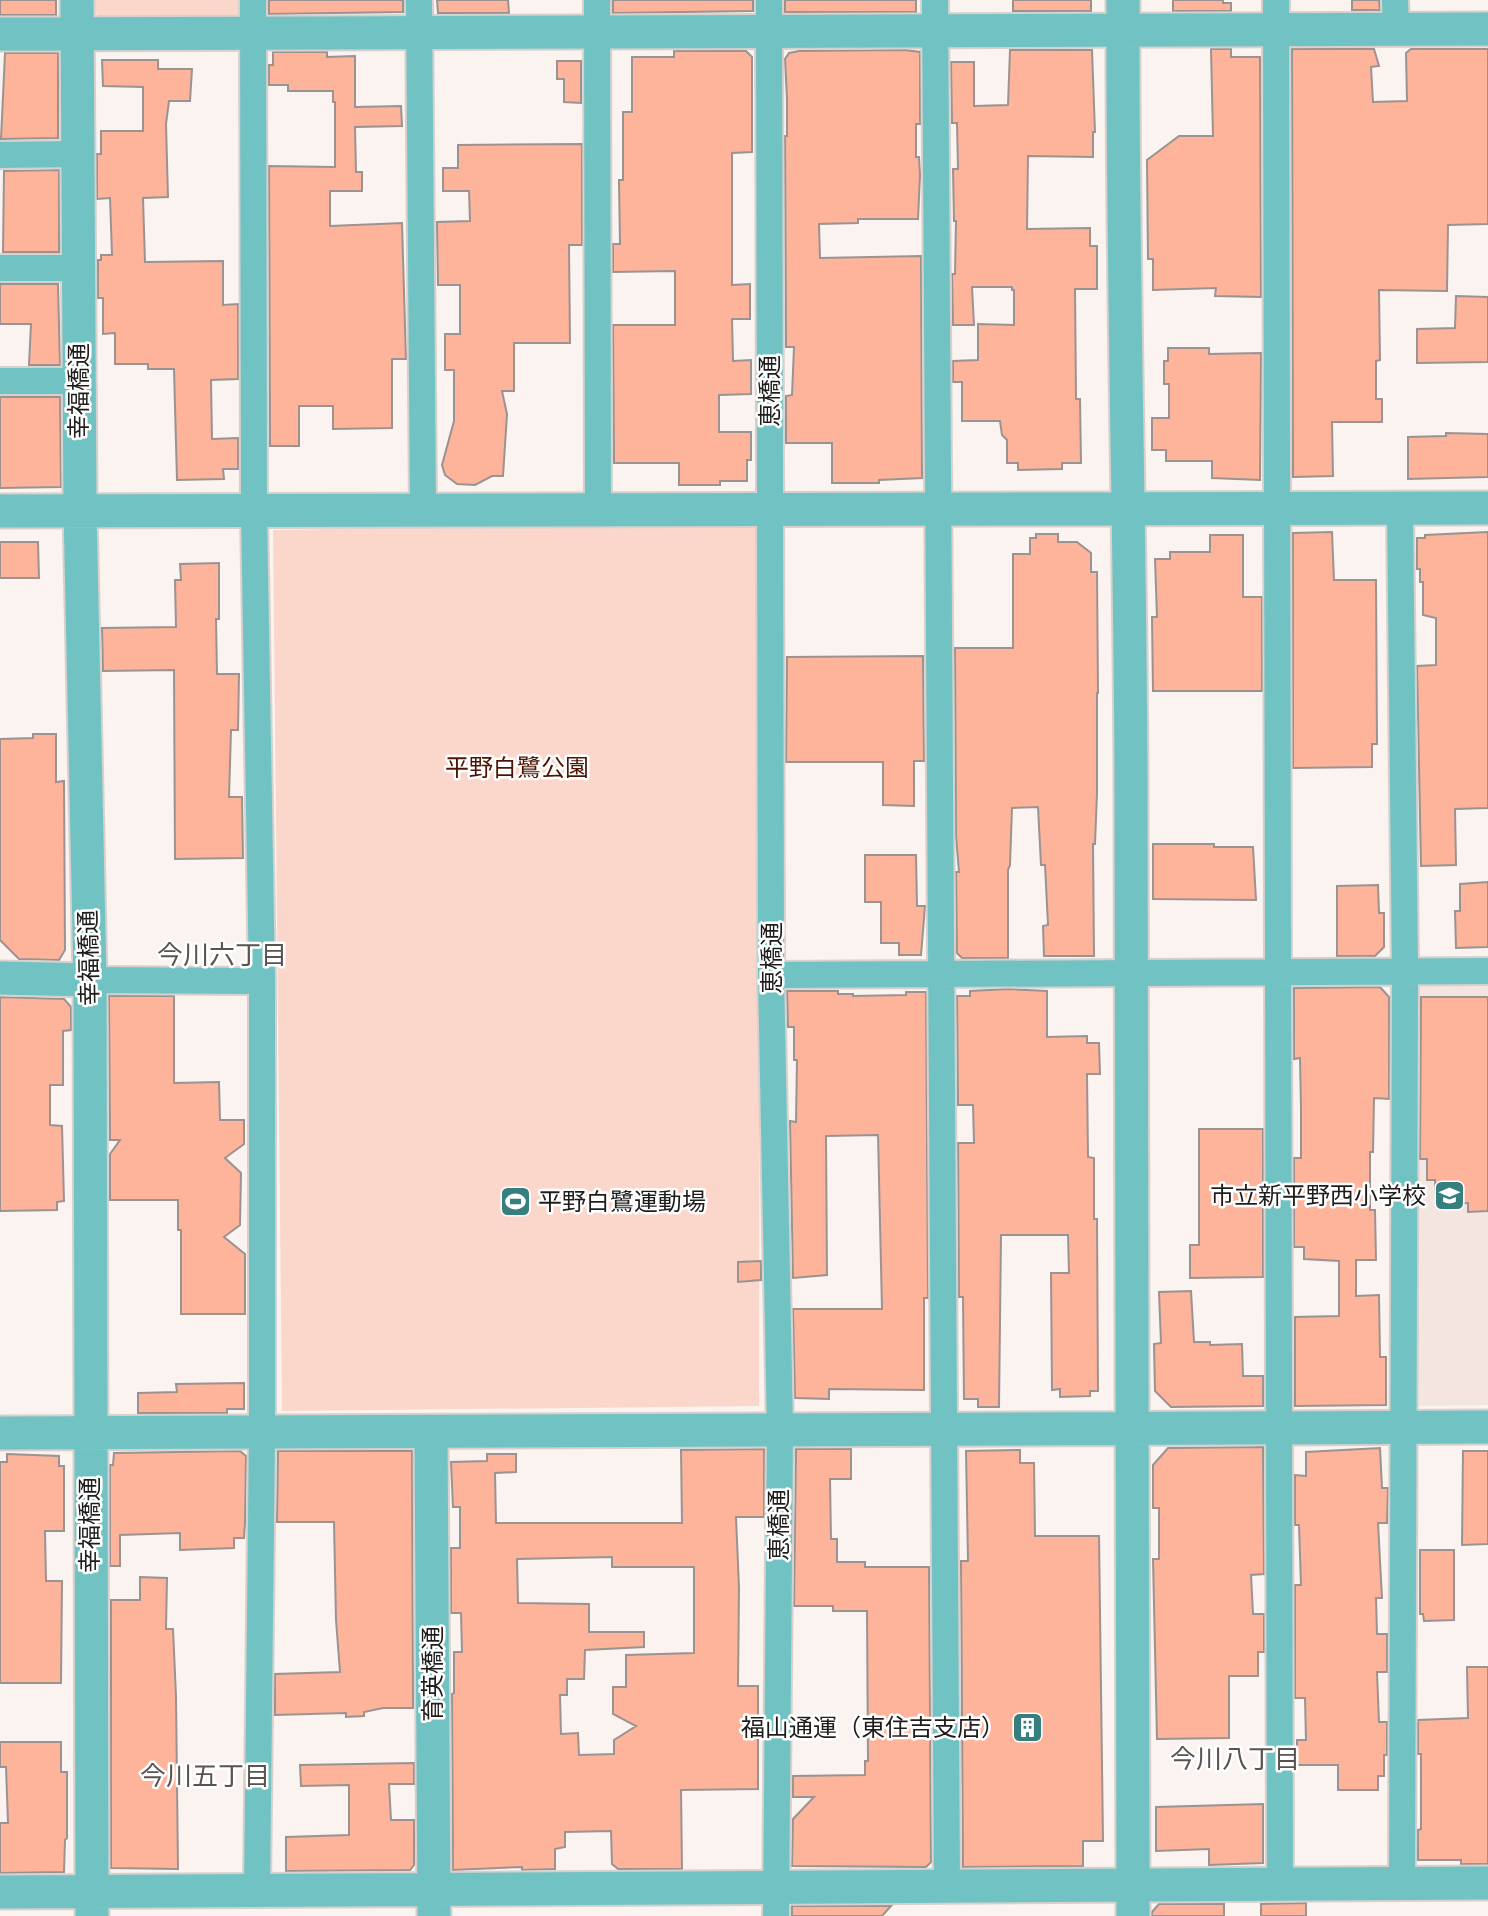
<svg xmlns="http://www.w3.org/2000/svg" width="1488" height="1916" viewBox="0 0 1488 1916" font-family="'DejaVu Sans','Noto Sans JP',sans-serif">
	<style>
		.built { fill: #f4e5e0 }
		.green { fill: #fbd7cb }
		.building { fill: #feb39b; stroke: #9a9391; stroke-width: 2; fill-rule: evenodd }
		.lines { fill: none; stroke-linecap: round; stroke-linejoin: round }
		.minor-casing { stroke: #d7d1ce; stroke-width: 30 }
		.tertiary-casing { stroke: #d7d1ce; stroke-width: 37 }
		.minor { stroke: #71c3c3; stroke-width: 26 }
		.tertiary { stroke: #71c3c3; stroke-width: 33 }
		.labels { text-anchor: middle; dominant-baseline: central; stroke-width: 5; stroke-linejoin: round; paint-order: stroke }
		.street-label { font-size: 24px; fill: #1f1d1c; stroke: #fff }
		.park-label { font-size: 24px; fill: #4c1402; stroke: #fff }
		.poi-label { font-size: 24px; fill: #1f1d1c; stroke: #fff; text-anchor: end }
		.neighbourhood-label { font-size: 26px; fill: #595351; stroke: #fff }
	</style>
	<rect width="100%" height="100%" fill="#faf3f0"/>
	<path class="built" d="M1488,983v422l-70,1 -7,-5 6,-417z"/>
	<path class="green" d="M93,0h146v20l-135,1 -11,-10z
		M760,520l-1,886 -477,5 -9,-881z"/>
	<path class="building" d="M0,0h56v15h-56z
		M269,0h134v12l-134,2z
		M437,0h71l1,13h-71z
		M613,0h140v11l-140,2z
		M785,0h131v12h-131z
		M1013,0h78v11h-78z
		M1173,0h50v3h8v8h-58z
		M1352,0h27l1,10h-28z
		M1211,49h20v8h29l1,240 -46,-1 1,-8 -63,2v-31h-5l-1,-99 32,-24h34z
		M1292,49h82l5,17 -8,1 2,35 34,-1 -1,-48 5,-4h77v175l-40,1 -1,66 -68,-1 1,70 -4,1v38h6v23h-50l1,54 -40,1z
		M905,50l15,2v72h-4v33h3l1,18 -2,44h-60v4l-39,1 1,34 101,-2 1,222 -43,2v3h-47v-40h-46v-47l6,-1 2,-48h-8l-1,-211h2v-37l-2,-40 4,-6 10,-2z
		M1010,50h82l3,82h-2v25l-65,-1 -1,73 63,-1v18h7v43h-22l1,110h4l1,64h-19v6l-44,1v-7h-11v-23l-5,-5 -2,-14h-38v-39h-9v-21l25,-1v-36l36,1v-35h-2v-3h-40l2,38h-21l-1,-51h3l1,-53h-2l-1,-52h5l-1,-46h-5l-1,-61h23v44l34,-1z
		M674,51h72l6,6v95l-20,1v132l18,-1v35h-18l1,42 18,-1v34l-32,1v37h32v28h-4v21h-27v4h-41v-22h-65l-1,-138h62v-54l-62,1v-28h7l-1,-64h4v-68h9v-55h42z
		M273,52h54v5l28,-1v51l46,-1 1,20 -47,1 1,45h6v19h-32v35l72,-3 4,136h-14v69l-59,1v-23h-34v40h-29l-1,-280 66,1v-65h-2v-11h-45v-6h-19v-20h4z
		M5,53h53v85l-57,1z
		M102,60h56v9h34l-2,32h-21l-3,23 2,73 -25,1 2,64 78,-1v44l15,-1v75l-27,1 1,59 26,-1v31h-15l1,10 -47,1 -3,-111h-26v-5h-33v-31l-12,1v-36h-5v-38h3v-5h11l-2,-57 -13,1v-45h4v-23h42v-44l-40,-1z
		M557,61h24v42l-17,-1v-23h-7z
		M582,144v101h-13l1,98h-56v48h-12l5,23 -4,62h-11l-17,9 -18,-1 -12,-9 -3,-10 12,-44v-51h-9v-36h15v-49h-22l-1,-63 33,-1 -1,-30h-26v-23h15v-23z
		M59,170v82h-56l1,-81z
		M0,284h58l2,81h-31l2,-41h-31z
		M1456,296l32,1v65l-71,1v-34l38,-1z
		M1168,348h41v6l52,-1 -1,127 -48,-2v-17h-46v-11h-14v-32h17v-34h-5v-23h4z
		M0,397h60l1,90 -61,1z
		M1446,433l42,1v43l-80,2v-42l38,-1z
		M1332,532l2,48h42l1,164h-5v23l-79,1v-235z
		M1488,532v276l-33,1 1,56 -35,1 -4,-200 19,-1v-47l-13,-3v-33h-3v-13h-3v-31h8v-3z
		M1036,534h22v8h19l14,11v19h6l1,121h-1v100l-2,51h-2l1,112h-50l-1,-30 5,-1 -3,-60h-4l-3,-58 -26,1 -2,57 -2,5v88h-46l-5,-5 -1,-81h3l-3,-36 -1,-188h58v-94h17v-16h6z
		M1210,535h33v62h19v94h-109l-1,-74h5l-2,-58h15v-7h40z
		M0,542h38l1,36h-39z
		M219,563v56h-3l1,55h22l-1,56h-7l-2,67h13l1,61 -68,1 -1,-189 -71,1 -1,-43 74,-1 -1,-47h6l-1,-16z
		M923,656l1,105h-10v45l-31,-1v-43h-97l1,-105z
		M33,734h23v48l8,-1 1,169 -6,10 -40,-1 -19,-19v-201l33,-1z
		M1153,844h61v3h39l3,53 -103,-1z
		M865,855h51l1,51h8l-4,49h-22v-12h-18v-41h-16z
		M1488,882v65l-32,1 -1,-37h5v-27z
		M1378,885l1,28h5v34l-9,9h-38v-70z
		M1380,987l9,10v102l-15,-1 -1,54h-3v58h5l1,50h-20v36l23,-1 1,62h6v48l-91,1v-89l44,-1v-55l-35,-2v-12h-10v-89h7v-50l-1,-50 -6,1v-71z
		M1008,989l39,2v46l40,-1v7h12l1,31h-13l1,83 6,1v61h3l1,172h-8v5l-30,1v-8l-8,1 -1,-117h18l-1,-38h-67l-2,172h-21v-8h-14l-1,-102h-4l-1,-154h16l-1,-38h-15l-1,-109h13v-5z
		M787,991h51v3h15v2l53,-1v-3h20l2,306h-4v92l-95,-1v10l-34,-1 -2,-89h89l-4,-174 -52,1 1,139 -34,3 -3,-157 6,1 1,-62h-3v-33h-6z
		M109,996h65v87l45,-1 1,38h24v24l-19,14 16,15 -1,52 -16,12 21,17v60h-64v-84h-3v-30h-68v-46l10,-14h-10z
		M0,997l64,2 7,8v23l-8,1v54h-13v40l12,1 2,75 -7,1v8l-57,1z
		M1421,997h67v214l-20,1v-9l-32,1 -1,-24h-8v-21h-7z
		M1199,1129h64v148l-73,1v-33h9z
		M761,1261v19l-23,2v-20z
		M1191,1291l3,51h16v3l32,-1 1,32h20v30l-92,1 -16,-16 -1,-47 7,-1 -2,-51z
		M244,1383v26h-17v4h-89v-20l39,-1 -1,-8z
		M1263,1447l1,127 -13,1 2,39h11v38h-6v24h-29v62l-72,1 -4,-180h6v-51h-6v-43l15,-17z
		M1380,1448l2,40h6l-1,35h-9l4,75h-6l1,36h10v38h-10l2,50h8v33h-3v21h-6v14h-40v-25h-41v-25h9l-1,-42h-10v-113h6l-2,-60h-4v-50l11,1v-24z
		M764,1449v68h-28l3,71 -1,98h20v103l-77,1 1,79h-64l-6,-5 -1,-33 -46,1v15l-10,2v20l-33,1v-3l-69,3 -1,-176 2,-1v-41h8l-1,-39h-10v-65h9v-41h-7l-2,-45 36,-1v-7h29v18l-21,1 1,50h186l-1,-73zM612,1557v10h82v86l-68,2v32h-13v27l23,12 -22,14v14l-35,1 -1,-22 -17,1 -1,-39h7v-16h17l1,-29 59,-3v-15h-55v-28l-71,-1 -1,-44z
		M796,1449h55v30h-21l1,60h6v23h28v5h64l2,295 -5,5 -134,-1 1,-47 21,-22h-21v-21l72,-1v-14h3l-1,-150h-34v-5h-39z
		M1020,1450v13h14l1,73h64l4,305h-20v25l-120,1 -2,-306h7l-2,-110z
		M240,1451l6,5 -1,67 -1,15h-10v10l-54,2v-17l-60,2v31h-10v-101h3l1,-12z
		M278,1451h134l1,257h-30l-19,4v4l-18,1v-4l-71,2v-41l65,-2 -4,-52 -2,-98h-57z
		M1463,1451h25v93l-26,1z
		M7,1454l52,2v10h5v65h-19l1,50h16l-1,102h-61v-221h7z
		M1420,1550h34v70l-30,1 -1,-7h-3z
		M140,1577l27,1 -1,51h7l3,67 2,173 -67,-1v-268h29z
		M1467,1667h21v197h-27v-4h-43v-30l3,-1v-75h-3v-34l50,-2z
		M0,1742h61v30h6v66l-2,2 -1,32 -64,1v-50h8l-2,-56h-6z
		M414,1763v21h-25l2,36h23v45l-4,5 -124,1v-34l63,-2v-50l-48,1 -1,-21z
		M1263,1804v59l-54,2v-16l-53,2v-44z
		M1306,1903v13h-45v-12z
		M1159,1904h65v12h-72v-4z
		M792,1906h99l-9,10h-90z"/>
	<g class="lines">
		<defs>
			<path id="minor" d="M253,0l1,512 8,469v451l-5,459
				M419,0l4,511
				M597,0l1,510
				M769,0l2,975 9,454 -4,487
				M935,0l12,1887
				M1276,0l4,1884
				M1395,0l1,28
				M0,155l78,-1
				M0,268h79
				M0,381h79
				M1400,510l5,461 -3,913
				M771,975l717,-4
				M90,980l172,1"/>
			<path id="tertiary" d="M77,0l3,510 10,470 2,936
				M1123,0c-1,260 7,520 8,780 3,379 -1,757 2,1136
				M0,34l1488,-5
				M0,511l1488,-3
				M0,978l90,2
				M0,1433l1488,-6
				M431,1433l3,483
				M0,1892l1488,-9"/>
		</defs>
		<use href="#minor" class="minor-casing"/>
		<use href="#tertiary" class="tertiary-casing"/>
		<use href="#minor" class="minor"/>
		<use href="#tertiary" class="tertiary"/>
	</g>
	<defs>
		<symbol id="school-square" viewBox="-11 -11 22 22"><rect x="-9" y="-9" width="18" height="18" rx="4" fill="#367f7f" stroke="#fff"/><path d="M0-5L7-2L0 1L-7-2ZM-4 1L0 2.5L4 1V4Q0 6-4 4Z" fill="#fff"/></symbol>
		<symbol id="stadium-square" viewBox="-11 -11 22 22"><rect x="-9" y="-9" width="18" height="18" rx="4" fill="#367f7f" stroke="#fff"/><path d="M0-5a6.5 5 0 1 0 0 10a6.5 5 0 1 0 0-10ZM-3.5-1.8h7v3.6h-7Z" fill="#fff"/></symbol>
		<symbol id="building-square" viewBox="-11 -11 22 22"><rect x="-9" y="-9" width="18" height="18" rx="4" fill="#367f7f" stroke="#fff"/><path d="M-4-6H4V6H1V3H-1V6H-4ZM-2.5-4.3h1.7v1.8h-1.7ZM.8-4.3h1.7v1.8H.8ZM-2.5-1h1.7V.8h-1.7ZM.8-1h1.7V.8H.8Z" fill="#fff"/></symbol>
	</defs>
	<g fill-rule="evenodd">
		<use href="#school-square" x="1432" y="1178" width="35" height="35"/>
		<use href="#stadium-square" x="498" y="1184" width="35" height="35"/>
		<use href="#building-square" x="1010" y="1710" width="35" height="35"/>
	</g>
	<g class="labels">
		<g class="street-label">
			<text transform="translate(79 391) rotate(-90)">幸福橋通</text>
			<text transform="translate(770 391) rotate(-90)">恵橋通</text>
			<text transform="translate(89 958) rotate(-91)">幸福橋通</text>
			<text transform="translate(772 958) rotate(-90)">恵橋通</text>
			<text transform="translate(90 1525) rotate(-90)">幸福橋通</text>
			<text transform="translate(779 1525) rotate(-90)">恵橋通</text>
			<text transform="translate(433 1674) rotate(-90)">育英橋通</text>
		</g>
		<g class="park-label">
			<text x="517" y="768">平野白鷺公園</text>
		</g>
		<g class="poi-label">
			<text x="1426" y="1196">市立新平野西小学校</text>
			<text x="538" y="1202" text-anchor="start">平野白鷺運動場</text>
			<text x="1005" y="1728">福山通運（東住吉支店）</text>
		</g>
		<g class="neighbourhood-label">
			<text x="222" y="955">今川六丁目</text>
			<text x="1235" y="1759">今川八丁目</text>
			<text x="205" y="1776">今川五丁目</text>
		</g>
	</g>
</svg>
